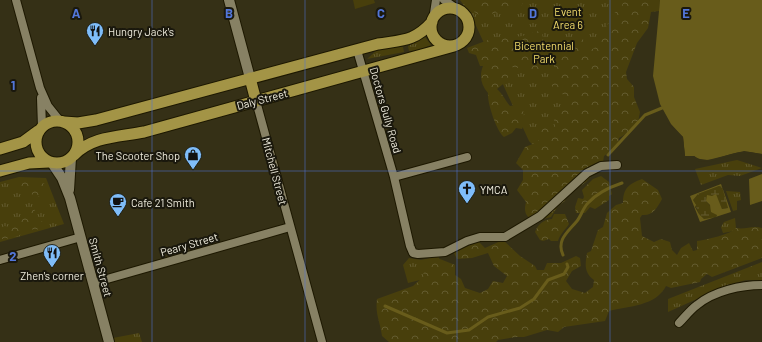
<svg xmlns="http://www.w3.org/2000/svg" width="762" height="342" viewBox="0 0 762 342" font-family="Barlow,sans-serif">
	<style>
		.grass { fill: url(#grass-tufts) }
		.forest { fill: url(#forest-crowns) }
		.wetland { fill: url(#wetland-marsh) }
		.garden { fill: #483f0c }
		.water { fill: #685c1b; fill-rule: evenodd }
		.pier { fill: #353016 }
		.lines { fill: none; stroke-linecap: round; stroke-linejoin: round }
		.stream { stroke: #685c1b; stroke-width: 3 }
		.minor-casing { stroke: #1d1800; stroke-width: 10 }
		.tertiary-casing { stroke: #1d1800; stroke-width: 12 }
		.primary-casing { stroke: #1d1800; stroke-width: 13 }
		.minor { stroke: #878164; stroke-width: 8 }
		.tertiary { stroke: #878164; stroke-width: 10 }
		.primary { stroke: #a39446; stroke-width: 11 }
		.grid { fill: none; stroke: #5276d9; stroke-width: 1; stroke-opacity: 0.55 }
		.labels { text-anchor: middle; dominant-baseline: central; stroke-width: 4; stroke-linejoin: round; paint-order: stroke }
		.park-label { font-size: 11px; fill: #f5de6d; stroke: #1a180d }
		.poi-label { font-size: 11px; fill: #efecdd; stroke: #1a180d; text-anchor: start }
		.street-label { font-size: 11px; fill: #efecdd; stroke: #1a180d }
		.grid-label { font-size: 13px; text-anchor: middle; font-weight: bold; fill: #5276d9; stroke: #1a180d; stroke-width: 4; stroke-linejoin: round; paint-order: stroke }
	</style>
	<defs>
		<pattern id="grass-tufts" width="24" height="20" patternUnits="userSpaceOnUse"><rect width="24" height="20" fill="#483f0c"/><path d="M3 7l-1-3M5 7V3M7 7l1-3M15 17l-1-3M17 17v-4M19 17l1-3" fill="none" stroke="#635b2f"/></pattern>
		<pattern id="forest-crowns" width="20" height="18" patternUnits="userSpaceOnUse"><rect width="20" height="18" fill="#483f0c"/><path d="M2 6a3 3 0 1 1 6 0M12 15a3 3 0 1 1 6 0" fill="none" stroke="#635b2f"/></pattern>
		<pattern id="wetland-marsh" width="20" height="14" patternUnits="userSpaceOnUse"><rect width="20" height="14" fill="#483f0c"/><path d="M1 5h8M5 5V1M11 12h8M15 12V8" fill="none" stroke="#635b2f"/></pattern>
	</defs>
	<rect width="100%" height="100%" fill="#353016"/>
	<path class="grass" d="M460,0h164v3l-74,160 -21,-22 -57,-124z
		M425,37l6,8 -12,5 -10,1 -1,-5z
		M392,47h11l1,5 -37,7 11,-10z
		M737,160l25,8 -22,8 -12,-1 -27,10 -6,-16z
		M19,177l27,1 18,46 -64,18v-60z
		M726,191l14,1 1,8 -4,1v9l-4,1z
		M735,218l1,10 -2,3 -11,2 -2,-6 3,-5z
		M439,256l1,19 -32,8 -5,-18 6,-7 12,2z
		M762,262v18h-16l-18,5 -60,27v-13z
		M139,333l3,9h-27l-2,-4z"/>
	<path class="forest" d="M468,0h57l-6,9c-13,3 -24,1 -35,9l-13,-8z
		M624,0h36l-1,11 -8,1 -3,16 -11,15 -11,29 1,7 7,8v10l6,15 -2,10c-7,5 -10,12 -19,16l-1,7 -14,11 -1,6 -17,20 -7,5 -6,-5 -4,5 -4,14 -7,5 -7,11 -12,3 -3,3c-9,-6 -13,-9 -10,-21l-9,-12 6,-10v-10l-7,-7 9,-16 13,-5v-7l6,-8 12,4c-3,-16 -5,-20 11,-29l-2,-6 -16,-12 13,-41 7,-2 5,-6 7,1 7,12 5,1c12,-9 13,-34 28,-41z
		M549,28l-7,5 2,12 5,6 -2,7 -5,4 1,6 -8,8 -16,-8 -8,-1 -3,5v8l-11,9c5,4 8,11 13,17l6,-1 7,5 2,12 -3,7 -6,-1 -4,5 -8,4c-7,-5 -17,-34 -16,-44 -7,-8 -9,-17 -5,-27h-3l-4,-11 -7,-2 -2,-5 -8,3 29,-11 34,-4z
		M601,176l8,6 3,12 -3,2v4l-14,9 -5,-2 -5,6h-9l-1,-6 3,-9 5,1 1,-2 -2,-7 11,-11z
		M28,178l17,6 4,6v6c-10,5 -20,-6 -31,-4l-3,-9 3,-4 5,1z
		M642,179l16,11 4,9c-5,9 -9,17 -20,16l-2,3 2,18 12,6 7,-3 9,3 2,8 5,5 4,-7 8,-5 4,8 4,-1v-9c8,-1 35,-7 39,-13 10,2 16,-3 26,0v30l-50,19 -5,-3 -6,5 -1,3 -29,6 -5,-2c-10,20 -37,20 -57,25l-4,10 -41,6 -6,5 -11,-2 -23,7h-8l-18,3 -2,2h-107l-7,-6c-2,-15 -7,-22 -5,-37l36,-13 11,-10 -2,-10 3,-4 10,-5 20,8v10l6,4 4,9 15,5 8,-4 5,-8 10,2 4,-7 -13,-10 -6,-13 -16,5 -15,1 -4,-8 7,-5 18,-5 7,7 18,-8 17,16 15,10 2,4h7l3,-7h14l15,-7 4,2 1,8 -9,5 -6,10 6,8 13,4 8,-6 1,-7c-10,-7 -9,-16 -7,-27l4,-2 7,-21 5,-3 4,-14 9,-8 7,-2c0,-15 6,-19 19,-24z
		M34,209l3,5 -1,5 6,2 1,5 -8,5 -5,-3c-6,7 -19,11 -28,11l-2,-8 4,-5 6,1 2,-5z
		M554,214h11l4,10c-4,6 -9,10 -11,17h-7l-2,-2 -6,2 -3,-1 -5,-8c3,-8 8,-12 17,-13z"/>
	<path class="wetland" d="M719,186l3,1 6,21 -6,1 -4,-9 -12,1 11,13 -1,3 -12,2 -5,-5 -6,-14 5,-6z"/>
	<path class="garden" d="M353,0h21l1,3 -20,6z"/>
	<path class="water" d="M660,0h102v154c-6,0 -13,-3 -19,-2 -16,0 -35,15 -49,4h-9l-2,-19 -12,-13 -11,-20 -7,-28z
		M762,174v27l-12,4 -1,-26z
		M721,184l10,28 -31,10 -10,-26zM719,186l3,1 6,21 -6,1 -6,-15 -4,2 -5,-1 -1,6 4,4 1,7 6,3 -1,2 -12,2 -5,-5 -4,-7 1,-2 -3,-5 5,-6z"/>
	<path class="pier" d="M667,122l16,15 2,19h9l4,3 10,1 36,-9 18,3v2l-18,-3 -36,9 -10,-1 -5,-3h-9l-3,-5v-15z"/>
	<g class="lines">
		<path class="stream" d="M608,155l37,-40 17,-7
			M563,255c-7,-15 5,-23 14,-34 4,-5 6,-13 11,-18 9,-10 22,-16 34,-20
			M385,306l62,27 22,-3 19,-13 32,-9 14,-9 14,-19 16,-6 4,-7 -1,-3"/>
		<defs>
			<path id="minor" d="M16,0l24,88 8,18 12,15
				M444,0l16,11
				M433,20l3,-20
				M357,50l37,127 16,69 3,7 5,1 27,-2 22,-11 13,-4h25l35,-21 47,-43 14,-7 16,-1
				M41,98l1,29
				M256,101l66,241
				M394,177l73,-20
				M0,260l81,-23
				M93,283l197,-56
				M679,323c6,-6 11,-13 18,-18 17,-14 44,-20 65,-20"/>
			<path id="tertiary" d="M229,0l21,78
				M52,163l10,15 8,20 39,144
				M69,190l2,-32"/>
			<path id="primary" d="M431 27a19 19 0 1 1 38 0a19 19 0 1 1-38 0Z
				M250,78l6,23
				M36 142a21 21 0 1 1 42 0a21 21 0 1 1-42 0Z
				M64,122l14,1 18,-3 282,-76c24,-4 36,-2 54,-22
				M0,149l23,-7 15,-11
				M74,155c19,-19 44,-18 70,-23l310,-86
				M0,171l29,-8 20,-1"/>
		</defs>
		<use href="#minor" class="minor-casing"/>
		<use href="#tertiary" class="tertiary-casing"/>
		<use href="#primary" class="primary-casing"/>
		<use href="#minor" class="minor"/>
		<use href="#tertiary" class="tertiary"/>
		<use href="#primary" class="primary"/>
	</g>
	<path class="grid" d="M152,0v342M305,0v342M457,0v342M610,0v342M0,171h762"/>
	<defs>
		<symbol id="restaurant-pin" viewBox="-11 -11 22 30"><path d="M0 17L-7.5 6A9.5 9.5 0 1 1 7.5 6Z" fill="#7fbdf9" stroke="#1a180d"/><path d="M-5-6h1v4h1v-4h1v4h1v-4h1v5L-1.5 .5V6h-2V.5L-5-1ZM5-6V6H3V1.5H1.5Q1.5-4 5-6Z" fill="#111"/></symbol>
		<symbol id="shop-pin" viewBox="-11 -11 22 30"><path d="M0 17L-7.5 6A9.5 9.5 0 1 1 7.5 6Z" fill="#7fbdf9" stroke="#1a180d"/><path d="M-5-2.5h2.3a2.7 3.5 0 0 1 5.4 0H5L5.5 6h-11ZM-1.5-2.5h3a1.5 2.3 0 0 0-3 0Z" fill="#111"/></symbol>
		<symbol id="church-pin" viewBox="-11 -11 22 30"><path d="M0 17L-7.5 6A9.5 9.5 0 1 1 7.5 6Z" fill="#7fbdf9" stroke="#1a180d"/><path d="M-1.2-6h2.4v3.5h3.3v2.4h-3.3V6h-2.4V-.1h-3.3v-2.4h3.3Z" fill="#111"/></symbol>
		<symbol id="cafe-pin" viewBox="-11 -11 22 30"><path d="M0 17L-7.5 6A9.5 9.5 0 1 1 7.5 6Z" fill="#7fbdf9" stroke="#1a180d"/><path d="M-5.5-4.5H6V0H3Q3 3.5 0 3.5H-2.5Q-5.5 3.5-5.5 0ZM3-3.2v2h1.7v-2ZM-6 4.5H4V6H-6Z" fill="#111"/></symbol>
	</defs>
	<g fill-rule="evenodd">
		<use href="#restaurant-pin" x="85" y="21" width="20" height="27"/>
		<use href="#shop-pin" x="183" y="145" width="20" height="27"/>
		<use href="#church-pin" x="457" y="179" width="20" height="27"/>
		<use href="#cafe-pin" x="108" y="192" width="20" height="27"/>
		<use href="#restaurant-pin" x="42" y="243" width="20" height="27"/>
	</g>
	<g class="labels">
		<g class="park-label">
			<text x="568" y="11">Event<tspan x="568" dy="13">Area 6</tspan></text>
			<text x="544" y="45">Bicentennial<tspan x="544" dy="13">Park</tspan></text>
		</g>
		<g class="poi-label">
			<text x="108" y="31">Hungry Jack's</text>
			<text x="180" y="155" text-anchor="end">The Scooter Shop</text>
			<text x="480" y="189">YMCA</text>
			<text x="131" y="202">Cafe 21 Smith</text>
			<text x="52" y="275" text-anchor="middle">Zhen's corner</text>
		</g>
		<g class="street-label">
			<text transform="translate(262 99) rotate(-15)">Daly Street</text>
			<text transform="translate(386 110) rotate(74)">Doctors Gully Road</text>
			<text transform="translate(275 171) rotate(75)">Mitchell Street</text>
			<text transform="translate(189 244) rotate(-16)">Peary Street</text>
			<text transform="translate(101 267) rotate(75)">Smith Street</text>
		</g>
	</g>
	<g class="grid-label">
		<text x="76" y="18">A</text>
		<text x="229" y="18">B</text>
		<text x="381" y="18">C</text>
		<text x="533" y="18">D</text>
		<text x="686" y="18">E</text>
		<text x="13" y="90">1</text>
		<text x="13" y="261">2</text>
	</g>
</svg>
